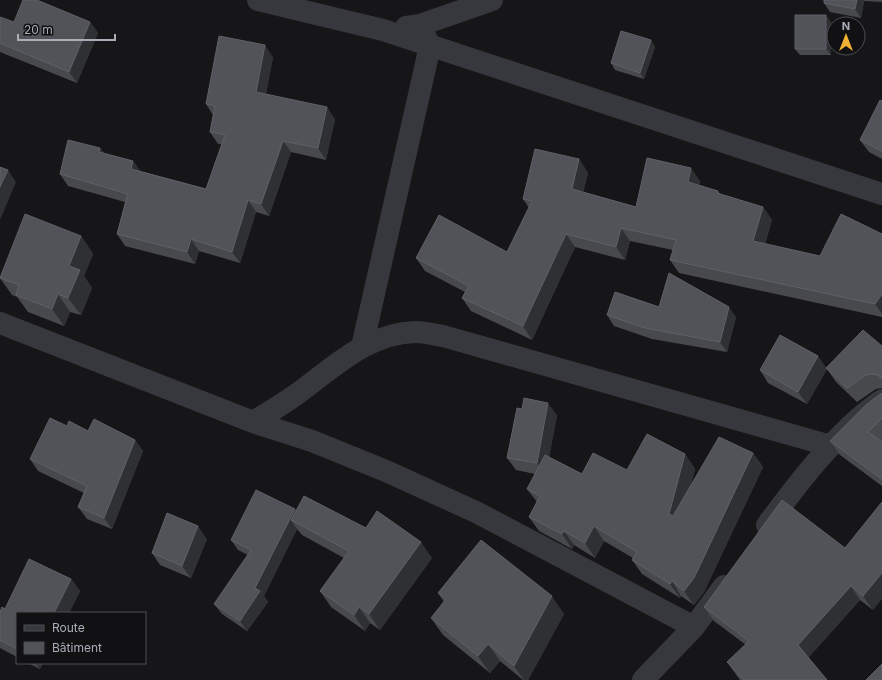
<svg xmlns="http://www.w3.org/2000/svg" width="882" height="680" viewBox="0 0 882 680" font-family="Inter,sans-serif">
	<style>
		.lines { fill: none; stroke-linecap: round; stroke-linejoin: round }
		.minor { stroke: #37383d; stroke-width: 22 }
		.wall { fill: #47494d }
		.shaded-wall { fill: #2f3033 }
		.building { fill: #525359; stroke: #5f6168 }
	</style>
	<rect width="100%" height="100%" fill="#161618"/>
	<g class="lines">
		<path class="minor" d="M258,0l125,30 499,164
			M406,27l14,-2 72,-25
			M0,323l253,99 59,19 74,30 90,41 218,115
			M362,347l68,-301 -10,-21
			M253,422c15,-9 30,-18 44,-28 36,-26 70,-61 119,-62 9,0 19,3 27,4l388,110
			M767,525c31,-42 72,-96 115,-125
			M643,680l51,-53 30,-41"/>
	</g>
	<path class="wall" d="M824,0h58v2l-18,-1 -3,17 -31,-6 -6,-9z
		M0,17l14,5h76l8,11 -21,50 -77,-31z
		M831,22v33h-31l-5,-6z
		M651,40l4,7 -11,32 -29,-9 -4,-7z
		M273,57l-7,37 69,25 -9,41 -35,-8 -22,64 -13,-4 -16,51 -41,-12 -4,13 -70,-18 -8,-12 8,-32 -57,-16 -8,-12 40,-26 5,6 28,7 7,10 66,18 16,-45h-4l-8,-12 3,-17 -7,-11z
		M882,101v58l-13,-7 -9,-12z
		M579,159l9,14 -5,19 53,15 64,-26 -1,4 19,6 2,3 43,13 9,13 -7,24 55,12 62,-22v-1v84l-203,-44 -9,-13 3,-10 -43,-9 -5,19 -50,-13 -43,93 -61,-29 -9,-13 3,-6 -40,-21 -9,-13 91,-6 22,-44 -6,-9z
		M81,236l12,18 -9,22 8,12 -11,27 -11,-3 -6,14 -36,-14 -11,-15 -5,-2 -12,-17z
		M659,307l77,10 -9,35 -75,-13 -38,-13 -7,-11z
		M882,346v42l-6,1 -19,13 -21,-20 -9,-13 -20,35 -39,-21 -8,-13 58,-14 8,12z
		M882,393v93l-42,-31 -10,-14z
		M557,415l-8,42 33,17 45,-4 58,-16 10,15 -5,19 63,-35 10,14 -59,125 -10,13 -13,-9 -1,2 -38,-24 -10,-14 1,-2 -29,-17 -9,17 -21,-13 -2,4 -33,-18 -10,-14 8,-15 -10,-13 8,-15 -19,-4 -9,-12z
		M67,426l68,14 8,11 -31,78 -25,-10 -9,-12 6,-14 -46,-22 -8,-12z
		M296,510l70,18 66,30 -52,72 -10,-7 -5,8 -34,-24 -11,-16 24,-33 -42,-23 -5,-6 -33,67 4,6 -21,29 -25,-17 -8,-10 34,-49 -10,-5 -7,-10z
		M207,539l-16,39 -31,-13 -8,-12z
		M845,548l28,62 -13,-10 -52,58 19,22h-87l-3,-4 -10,-14 19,-17 -32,-24 -10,-14z
		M71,579l9,12 -11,22h-52v44l-17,-9v-36z
		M438,593l126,21 -36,66h-5l-23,-19 -10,12 -47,-38 -12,-17 13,-16z
		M28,663h15l-3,6z"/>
	<path class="shaded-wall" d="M857,0h7v1l-3,17 -6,-9z
		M826,15l5,7v33l-5,-6z
		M90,22l8,11 -21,50 -8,-11z
		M651,40l4,7 -11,32 -4,-6z
		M265,45l8,12 -9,47 -8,-12z
		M327,107l8,12 -9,41 -8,-12z
		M283,141l8,11 -22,64 -8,-12z
		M100,148l9,12 -10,-8z
		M579,159l9,14 -7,29 -9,-13z
		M133,161l9,12 -11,-4z
		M691,168l9,13 -3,14 -9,-13z
		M8,170l8,12 -16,38v-33z
		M248,200l8,12 -16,51 -8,-11z
		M763,207l9,13 -10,34 -9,-13z
		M621,228l9,13 -5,19 -9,-13z
		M566,234l9,13 -43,93 -9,-14z
		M81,236l12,18 -9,22 8,12 -11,27 -13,-17 1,-32z
		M191,239l8,12 -4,13 -8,-12z
		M58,294l12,18 -6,14 -12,-17z
		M882,294v20l-7,-10z
		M729,307l7,10 -9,35 -7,-10z
		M818,356l9,13 -20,35 -9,-12z
		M548,403l9,12 -11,60 -9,-12z
		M135,440l8,11 -31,78 -8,-11z
		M753,453l10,14 -59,125 -10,13 -10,-14z
		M685,454l10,15 -17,59 -9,-14z
		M295,509l7,11h-11l6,9 -33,67 4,6 -21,29 -7,-10 15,-33z
		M198,526l9,13 -16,39 -9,-12z
		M594,526l10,15 -9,17 -10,-15z
		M564,531l10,14 -2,4 -10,-15z
		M421,542l11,16 -52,72 -11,-16z
		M882,573v26l-9,11 -10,-14z
		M71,579l9,12 -11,22h-15z
		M672,581l9,15 -1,2 -10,-14z
		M851,586l9,14 -53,59 -9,-14z
		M552,596l12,18 -36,66h-4l-10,-14z
		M359,607l11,16 -5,8 -11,-16z
		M488,644l12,17 -10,12 -12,-17z
		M35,663h8l-3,6z"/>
	<path class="building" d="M23,0h14l53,22 -21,50 -69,-29v-26l14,5z
		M824,0h33l-2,9 -31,-6z
		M795,15h31v34h-31z
		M621,31l30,9 -11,33 -29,-10z
		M219,36l46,9 -9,47 71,15 -9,41 -35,-7 -22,63 -13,-4 -16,52 -41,-13 -4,13 -70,-18 11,-40 -68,-20 8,-34 32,8 -1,4 34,9 -2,8 75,20 19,-54 -15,-3 5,-26 -9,-2z
		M880,100l2,1v50l-22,-11z
		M535,149l44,10 -7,30 64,18 11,-49 44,10 -3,14 30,9 -1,2 46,14 -10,34 67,15 21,-42 41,20v-1v61l-7,10 -205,-44 6,-20 -55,-12 -5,19 -50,-13 -43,92 -61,-28 7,-12 -53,-28 23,-43 68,37 25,-51 -9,-2z
		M0,167l8,3 -8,17z
		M25,214l56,22 -12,30 11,4 -12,28 -10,-4 -6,15 -36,-14 3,-10 -19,-7z
		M669,273l60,34 -9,35 -75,-14 -38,-13 8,-23 44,15z
		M863,330l19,16v19l-2,2 2,2v10l-4,-4 -7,-1 -5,1 -19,13 -21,-20z
		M780,335l38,21 -20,36 -38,-22z
		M882,393v25l-14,14 14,10v37l-52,-38 37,-37z
		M524,398l24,5 -11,60 -30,-5 10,-50 5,1z
		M50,418l17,8 2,-5 19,10 6,-12 41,21 -31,78 -26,-11 9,-21 -57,-27z
		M647,434l38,20 -16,60 4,2 46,-79 34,16 -59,125 -10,13 -12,-10 -2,3 -38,-24 5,-8 -43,-26 -9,17 -21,-12 -2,3 -33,-17 11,-21 -13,-7 18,-34 37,19 11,-21 34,17z
		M256,490l39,19 -40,79 5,3 -20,30 -26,-17 37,-54 -20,-10z
		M304,496l62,32 11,-17 44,31 -52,72 -10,-7 -5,8 -34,-24 29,-40 -58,-31z
		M782,500l63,48 37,-46v71l-19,23 -12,-10 -53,59 29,35h-83l-17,-18 22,-21 -45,-34z
		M167,513l31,13 -16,40 -30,-13z
		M481,540l71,56 -38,70 -26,-22 -10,12 -47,-38 15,-19 -8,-6z
		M29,559l42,20 -17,34h-37v36l-17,-9v-28l2,-5 3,2z
		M882,664v16h-16z"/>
	<rect x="16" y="612" width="130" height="52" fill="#111113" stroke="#4d4f55"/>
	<rect x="24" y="625" width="20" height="6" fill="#37383d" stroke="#4d4f55"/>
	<text x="52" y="632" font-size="12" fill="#a8adb8">Route</text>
	<rect x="24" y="642" width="20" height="12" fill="#525359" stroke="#4d4f55"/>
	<text x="52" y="652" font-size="12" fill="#a8adb8">Bâtiment</text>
	<g transform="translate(846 36)"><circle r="19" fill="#111113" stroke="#4d4f55"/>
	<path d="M0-3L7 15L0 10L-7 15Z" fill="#f2b134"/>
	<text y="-6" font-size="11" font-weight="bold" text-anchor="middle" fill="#a8adb8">N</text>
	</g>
	<path d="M18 34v6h97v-6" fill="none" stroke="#a8adb8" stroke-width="2"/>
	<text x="24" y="34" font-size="12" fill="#a8adb8" stroke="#111113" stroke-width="3" paint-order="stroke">20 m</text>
</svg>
